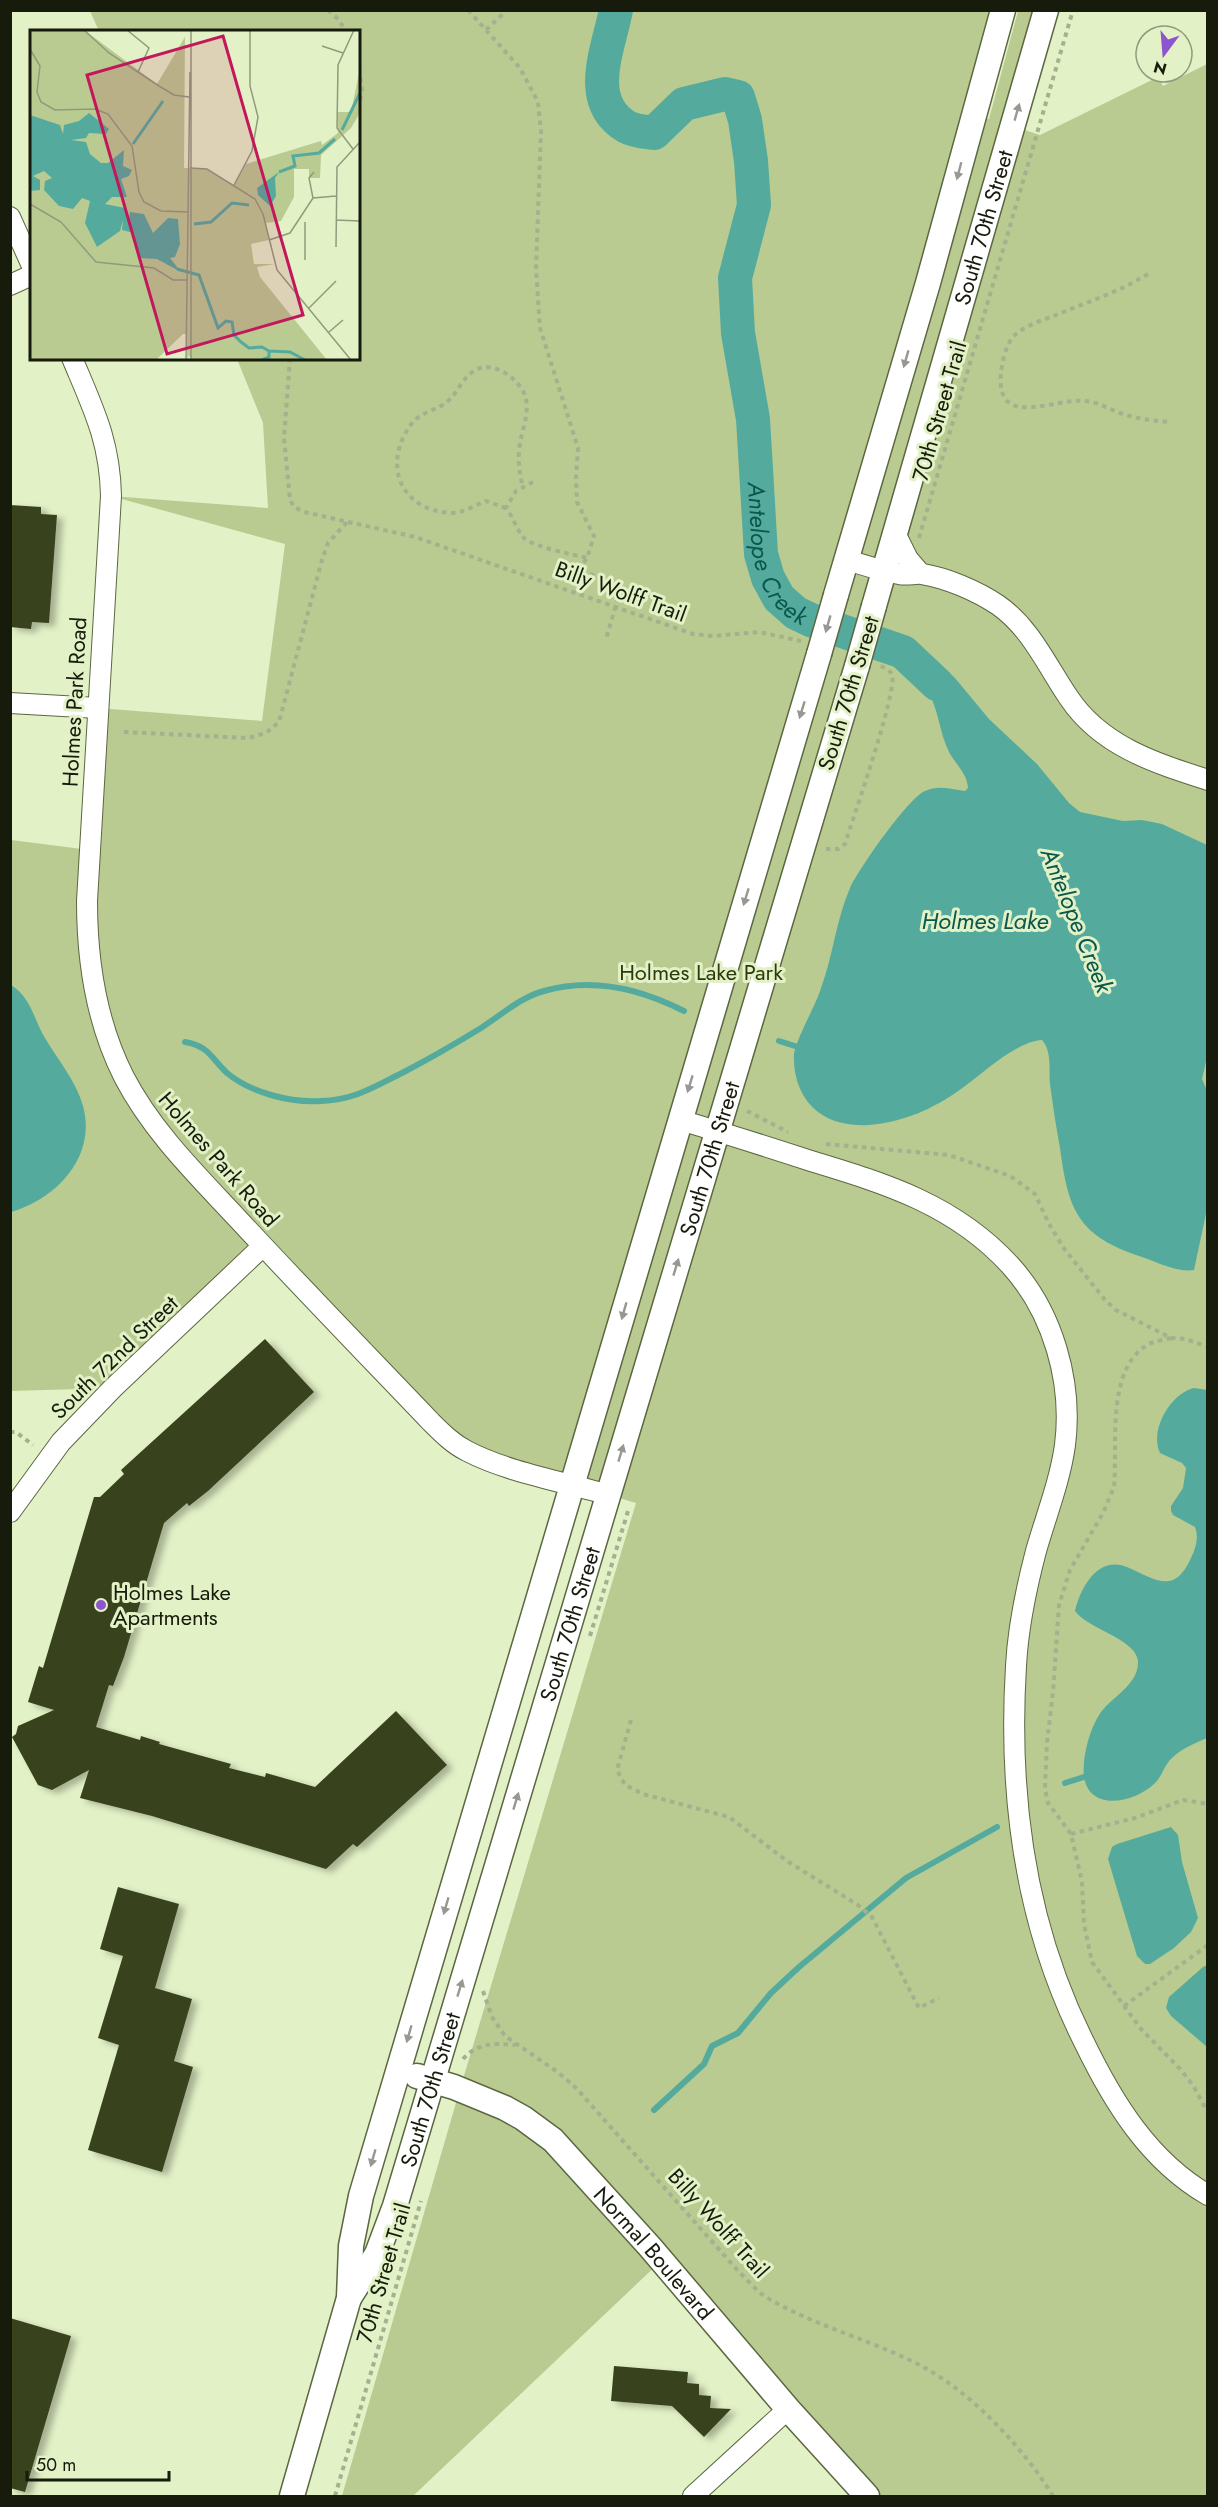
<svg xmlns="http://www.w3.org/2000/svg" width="1218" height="2507" viewBox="0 0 1218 2507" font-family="Jost,sans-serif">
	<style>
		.green { fill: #b9cb90 }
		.water { fill: #54ab9d }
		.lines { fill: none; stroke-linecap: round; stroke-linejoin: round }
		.stream { stroke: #54ab9d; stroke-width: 6 }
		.river { stroke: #54ab9d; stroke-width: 34 }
		.building { fill: #39431f; filter: url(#shadow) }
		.minor-casing { stroke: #5b6741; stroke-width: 22 }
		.major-casing { stroke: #5b6741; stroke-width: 27 }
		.path { stroke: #a4b08e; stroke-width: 4; stroke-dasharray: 4.5 4.5; stroke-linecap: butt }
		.minor { stroke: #fff; stroke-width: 20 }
		.major { stroke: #fff; stroke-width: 24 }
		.major-bridge-casing { stroke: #5b6741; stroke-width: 27; stroke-linecap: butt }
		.major-bridge { stroke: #fff; stroke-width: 24 }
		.oneway { fill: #979892 }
		.poi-dot { fill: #8d55cd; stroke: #e2f1c6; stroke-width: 2 }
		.labels { text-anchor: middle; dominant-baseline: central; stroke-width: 6; stroke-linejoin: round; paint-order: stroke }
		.street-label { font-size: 22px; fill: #171b0c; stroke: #e2f1c6 }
		.park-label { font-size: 22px; fill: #2e3a0b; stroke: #e2f1c6 }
		.poi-label { font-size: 22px; fill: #171b0c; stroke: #e2f1c6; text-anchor: start }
		.water-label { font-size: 24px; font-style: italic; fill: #0a574e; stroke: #e2f1c6 }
		.inset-river { fill: none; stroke: #54ab9d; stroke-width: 3 }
		.inset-road { fill: none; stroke: #919b7c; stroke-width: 1.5 }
		.view { fill: #c2185b; fill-opacity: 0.15; stroke: #c2185b; stroke-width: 3 }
		.inset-edge { fill: none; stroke: #171b0c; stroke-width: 3 }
	</style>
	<defs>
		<filter id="shadow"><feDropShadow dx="6" dy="3.5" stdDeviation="3" flood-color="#0004"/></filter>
	</defs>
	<rect width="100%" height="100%" fill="#e2f1c6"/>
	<path class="green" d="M90,11h913l-28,104 14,4 29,-108h17l-32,112 37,12 118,-58 5,9 44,-22v2432h-340l-205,-236 -249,236h-71l118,-407 176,-586 -158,-47 -215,-209 -150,141 -102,3v-551l79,10 8,-142 164,13 23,-177 -174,-48 157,12 -5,-85 -26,-64 121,-1v-326l-259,-1z"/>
	<path class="water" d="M912,649l21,9 22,20 34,41 48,45 32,39 11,9 43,9 19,-1 20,4 45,21 1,208 -6,26 6,14 -1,116 -13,61c-18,3 -41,-10 -58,-15 -60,-21 -68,-48 -76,-107 -4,-21 -7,-42 -10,-64 -1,-14 2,-33 -8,-44 -27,2 -58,33 -81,49 -28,20 -57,33 -92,36 -17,1 -37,-2 -51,-13 -17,-13 -25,-35 -24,-57 0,-12 22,-50 27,-67 12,-32 15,-68 29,-100 8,-18 58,-90 75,-97 13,-6 26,-2 40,0l3,-3c-1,-15 -12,-23 -19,-36 -10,-20 -10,-43 -22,-62 -9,-15 -21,-19 -24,-38z
		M11,985c20,12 23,35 34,53 13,22 31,43 38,68 14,51 -27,93 -72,106z
		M1194,1388l14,2 -1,348c-12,5 -26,11 -35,20 -8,7 -10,19 -18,26 -19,18 -64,29 -70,-7 -2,-19 5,-46 15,-62 11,-18 40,-29 39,-54 -2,-22 -50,-32 -63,-50 5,-23 23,-56 52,-44 28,12 47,29 64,-9 5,-11 8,-20 4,-31l-22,-12 -2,-4v-5l12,-18 3,-20 -4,-5 -22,-10c-11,-23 11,-60 34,-65z
		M1171,1827l7,8 4,27 16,56 -7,14 -17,16 -24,16h-5l-8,-8 -29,-97 4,-12 5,-3z
		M1207,1965h1l-1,82 -36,-31 -5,-8 3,-11 34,-30z"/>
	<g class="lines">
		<path class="stream" d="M779,1041l16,5
			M185,1042c24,4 26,16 42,31 24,20 64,30 94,28 33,-1 53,-14 81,-28 27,-14 53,-29 79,-45 20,-13 40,-31 63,-37 48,-14 97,-2 140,20
			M1065,1783l19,-6
			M654,2110l50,-46 8,-18 26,-13 33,-40 28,-26 107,-89 91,-51"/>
		<path class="river" id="s1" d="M616,10c-8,40 -32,92 11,117 7,4 19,5 27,6l30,-29 41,-10 13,3 7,23 6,41 3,44 -19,73 3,55 15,86 8,135 7,24 11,20 17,15 17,8 90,31 34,32"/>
	</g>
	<path class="building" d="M10,505l31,2v7l16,1 -8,108 -17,-1 -1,7 -21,-2z
		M265,1339l49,53 -106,99 -19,15 -2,-3 -23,20 -40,134 -11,29 -4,-1 -13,42 44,13 1,-4 19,6 -1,2 72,20 -2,4 36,9 1,-4 49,14 81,-76 51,54 -90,82 -4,-3 -27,25 -174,-53 -72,-18 9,-28 -37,20 -14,-5 -26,-48 4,-3 2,-8 36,-16 -26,-8 11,-36 4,2 51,-171h6l24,-23 -3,-4z
		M118,1887l61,17 -24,84 37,11 -18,62 19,6 -31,105 -74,-22 31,-105 -21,-7 25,-82 -23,-7z
		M10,2318l61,18 -46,156 -15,-4z
		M614,2366l74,6 -1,11 12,1v11l12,1 -1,12 21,1 -27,28 -32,-31 -61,-5z"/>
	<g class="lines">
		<defs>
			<path id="minor" d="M10,217l22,49
				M10,285l22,-10
				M72,358c21,50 38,83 39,138l-24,405c0,62 9,121 37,176 28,54 72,97 113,141 64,69 129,136 194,204 11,11 22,22 36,29 40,21 97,31 142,44
				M895,533l13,26 12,14
				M847,560c17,5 34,11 52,14 8,2 16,-1 23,0 25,4 55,17 76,31 33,23 49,61 71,93 32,48 86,65 139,82
				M10,703l88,5
				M680,1120c44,13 88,27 131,41 76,23 144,44 199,104 43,47 63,117 55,180 -5,36 -19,71 -29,106 -10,38 -18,76 -20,115 -8,130 9,259 68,376 29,60 65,119 124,153
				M10,1512l51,-70 52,-54 150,-142
				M693,2496l95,-87"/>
			<g id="major">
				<path d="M836,595l92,-312 75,-273"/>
				<path id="s2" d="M874,606l172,-596"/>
				<path id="s3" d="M417,2076l37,11 51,21 18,10 30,22 97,107 138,162 79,87"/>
				<path id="s4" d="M349,2298l28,-44 18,-48 462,-1540"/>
				<path d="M292,2496l57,-198 2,-52 10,-50 458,-1542"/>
			</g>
		</defs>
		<use href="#minor" class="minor-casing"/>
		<use href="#major" class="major-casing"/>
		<path class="path" d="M328,10l11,10 7,12
			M468,10l52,58 18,34 3,29 -5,138 4,59 38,120 -2,29 1,25 17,34 -7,22 -9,13 37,10 5,5v5l-14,48
			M486,30l21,-20
			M358,60l4,30 -4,25
			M1148,274c-29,18 -61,28 -92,41 -13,5 -30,10 -41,20 -9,8 -13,27 -14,38 -6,58 55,24 85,28 12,1 23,8 34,12 17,6 33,8 50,9
			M290,358l-6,80 6,62 4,7 10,5 111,25 278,97 20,2 46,-4 42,9
			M533,482l-17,9 -10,17c7,9 11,22 17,29 9,10 49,17 64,21
			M506,508l-20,-7c-11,4 -22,12 -34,12 -53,-2 -71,-51 -39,-91 10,-11 25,-12 35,-21 9,-8 14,-21 23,-28 18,-15 44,2 53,20 8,18 -4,40 -5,58 -1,13 1,24 4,37
			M919,538l154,-528
			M124,732l124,6 18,-5 13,-11 43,-162 6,-17 19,-21
			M826,849h12l7,-5c7,-23 53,-154 47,-169 -2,-6 -9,-8 -15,-10
			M747,1111l41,21
			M826,1144l123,11 61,21 25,18 14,30 16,26 41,51 10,9 55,28 15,1 22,8
			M1171,1338c-7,2 -16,3 -22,6 -44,24 -31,101 -35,143l-11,26 -33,57 -11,35 -6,87 -6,50 -2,46 3,15 23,31 11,48 2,42 8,38 49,67 41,42 12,16 14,26
			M10,1432h6l17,13
			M590,1636l38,-125
			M631,1720l-14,50 8,15 18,9 86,23 58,44 71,44 14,12 47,91 20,-10
			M1071,1834l64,-16 48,-18 25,4
			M483,1991l9,26 13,19 54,37 18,16 162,183c9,8 17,19 27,25 49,30 108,43 159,71 49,27 99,81 128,128
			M1124,2006l84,-61
			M463,2059c14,-16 31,-16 52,-14
			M335,2496l86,-295"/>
		<use href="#minor" class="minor"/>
		<use href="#major" class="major"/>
		<defs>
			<path id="major-bridge" d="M819,654l17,-59
				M857,666l17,-60"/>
		</defs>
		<use href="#major-bridge" class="major-bridge-casing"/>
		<use href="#major-bridge" class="major-bridge"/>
	</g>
	<defs><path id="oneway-solid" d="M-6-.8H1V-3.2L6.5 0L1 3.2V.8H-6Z" transform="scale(1.5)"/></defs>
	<g class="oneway">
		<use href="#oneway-solid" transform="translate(1017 112) rotate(-74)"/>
		<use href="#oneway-solid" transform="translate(959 171) rotate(105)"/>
		<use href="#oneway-solid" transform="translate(906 359) rotate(106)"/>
		<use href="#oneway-solid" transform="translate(828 624) rotate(106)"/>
		<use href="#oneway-solid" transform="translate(802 710) rotate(107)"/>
		<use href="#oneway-solid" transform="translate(746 897) rotate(107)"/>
		<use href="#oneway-solid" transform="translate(690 1084) rotate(107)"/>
		<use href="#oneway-solid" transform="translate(676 1267) rotate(-73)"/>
		<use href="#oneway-solid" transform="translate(624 1311) rotate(106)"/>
		<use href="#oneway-solid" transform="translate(621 1453) rotate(-73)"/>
		<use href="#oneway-solid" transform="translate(516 1801) rotate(-73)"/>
		<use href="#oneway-solid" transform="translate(446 1906) rotate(106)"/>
		<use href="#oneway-solid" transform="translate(460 1988) rotate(-73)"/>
		<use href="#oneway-solid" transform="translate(409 2034) rotate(106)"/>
		<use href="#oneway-solid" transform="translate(373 2158) rotate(106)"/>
	</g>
	<circle class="poi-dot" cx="101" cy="1605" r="6"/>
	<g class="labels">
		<g class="street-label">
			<text stroke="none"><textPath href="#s2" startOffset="394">South 70th Street</textPath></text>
			<text transform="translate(939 411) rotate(-74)">70th Street Trail</text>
			<text transform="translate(621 591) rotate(20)">Billy Wolff Trail</text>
			<text transform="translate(848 693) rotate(-73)">South 70th Street</text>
			<text transform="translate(74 702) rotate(-87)">Holmes Park Road</text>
			<text transform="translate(219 1159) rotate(49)">Holmes Park Road</text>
			<text stroke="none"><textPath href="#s4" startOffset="1197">South 70th Street</textPath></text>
			<text transform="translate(114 1357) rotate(-44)">South 72nd Street</text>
			<text stroke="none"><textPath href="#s4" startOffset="711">South 70th Street</textPath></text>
			<text stroke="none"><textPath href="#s4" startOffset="225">South 70th Street</textPath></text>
			<text transform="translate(719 2223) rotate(48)">Billy Wolff Trail</text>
			<text stroke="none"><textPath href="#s3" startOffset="303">Normal Boulevard</textPath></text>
			<text transform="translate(383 2273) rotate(-74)">70th Street Trail</text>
		</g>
		<g class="park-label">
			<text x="701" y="972">Holmes Lake Park</text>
		</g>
		<g class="poi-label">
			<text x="113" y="1592">Holmes Lake<tspan x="113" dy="25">Apartments</tspan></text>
		</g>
		<g class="water-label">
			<text stroke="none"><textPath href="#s1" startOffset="720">Antelope Creek</textPath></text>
			<text x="985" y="920">Holmes Lake</text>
			<text transform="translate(1077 920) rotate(68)">Antelope Creek</text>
		</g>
	</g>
	<g transform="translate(30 30)">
		<rect width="330" height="330" fill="#e2f1c6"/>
		<path d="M0,0h54l73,54 28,-47 -1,131 22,1 28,16 12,-21 65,-20 10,-3 1,4 16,-12 -1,-21h14l9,-43v44l-9,15 -30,27 -1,23h-11v-9h-15v28l-13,24 -15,2 3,17 -18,4 3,20h21l-18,3 3,10 67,83h-136l-2,-5 -2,5v-26h-4l-27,26h-126z" fill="#b9cb90"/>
		<path d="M59,83l20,16 -3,5 -17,-1 -3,5 -15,2 15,2 4,12 11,9h7l16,-13 -1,16 9,4 -3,6 -8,3 6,18h-15l-7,7 20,4 4,11 1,-7 14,2 9,19 15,-15 10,1 2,25 -5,13 -5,1 11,14 -24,-13 -19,-1 -4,-25 -12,-3 1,-10 -3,11 -23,16 -12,-24 5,-22 -8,-3 -9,11 -14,-3 -15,-16 1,-9 7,-3 -8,-7 -11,5 7,4v10l-10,1v-76l30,10 3,9 1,-9 15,-4zM249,142l-4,6 1,18 -6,10 -12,-11 -1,-7z" fill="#54ab9d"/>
		<path class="inset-river" d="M312,100l18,-37M103,114l30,-43M249,142l16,-6 -2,-10 26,-3 16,-14M164,194l17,-2 21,-19 17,2M147,239l22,6 19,53 8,-7 6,1 2,13 7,7 8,6 13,-1 7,4v6l-7,3M239,321l21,1 15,8"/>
		<path class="inset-road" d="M54,0l25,23 50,33 15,9 15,2M97,0l22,18 -11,24M161,0v330M292,16l21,7M0,19l10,17 -3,26 4,10 14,8 40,-1 13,5 24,32 7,46 5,10 17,9 28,1M323,119l-16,-21 1,-63 16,-35M160,138l17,1 48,30 8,15 14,56 74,90M204,155l18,-34 6,-34 -8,-31v-56M283,168l-4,-20 5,-6M0,174l31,18 35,40 58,6 19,12h15M306,190l24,1M239,210l21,-7 23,-35 23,-2M306,217l1,-80 23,-25M275,230v-38M279,278l27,-27M299,302l14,-12M156,330l4,-288"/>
		<path class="view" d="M193,6l80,279 -136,39 -80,-279z"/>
		<rect width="330" height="330" class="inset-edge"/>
	</g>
	<rect width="1218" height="2507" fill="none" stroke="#171b0c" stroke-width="24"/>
	<g transform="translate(1164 54) rotate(196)"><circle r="28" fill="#e2f1c6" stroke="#919b7c" stroke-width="1.5"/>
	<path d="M0-4.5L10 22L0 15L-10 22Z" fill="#8d55cd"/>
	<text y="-9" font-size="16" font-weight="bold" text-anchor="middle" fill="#171b0c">N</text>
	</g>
	<path d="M27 2471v9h142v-9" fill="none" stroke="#171b0c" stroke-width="3"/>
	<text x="36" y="2471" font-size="18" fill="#171b0c" stroke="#e2f1c6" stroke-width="4.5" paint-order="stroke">50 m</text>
</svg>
